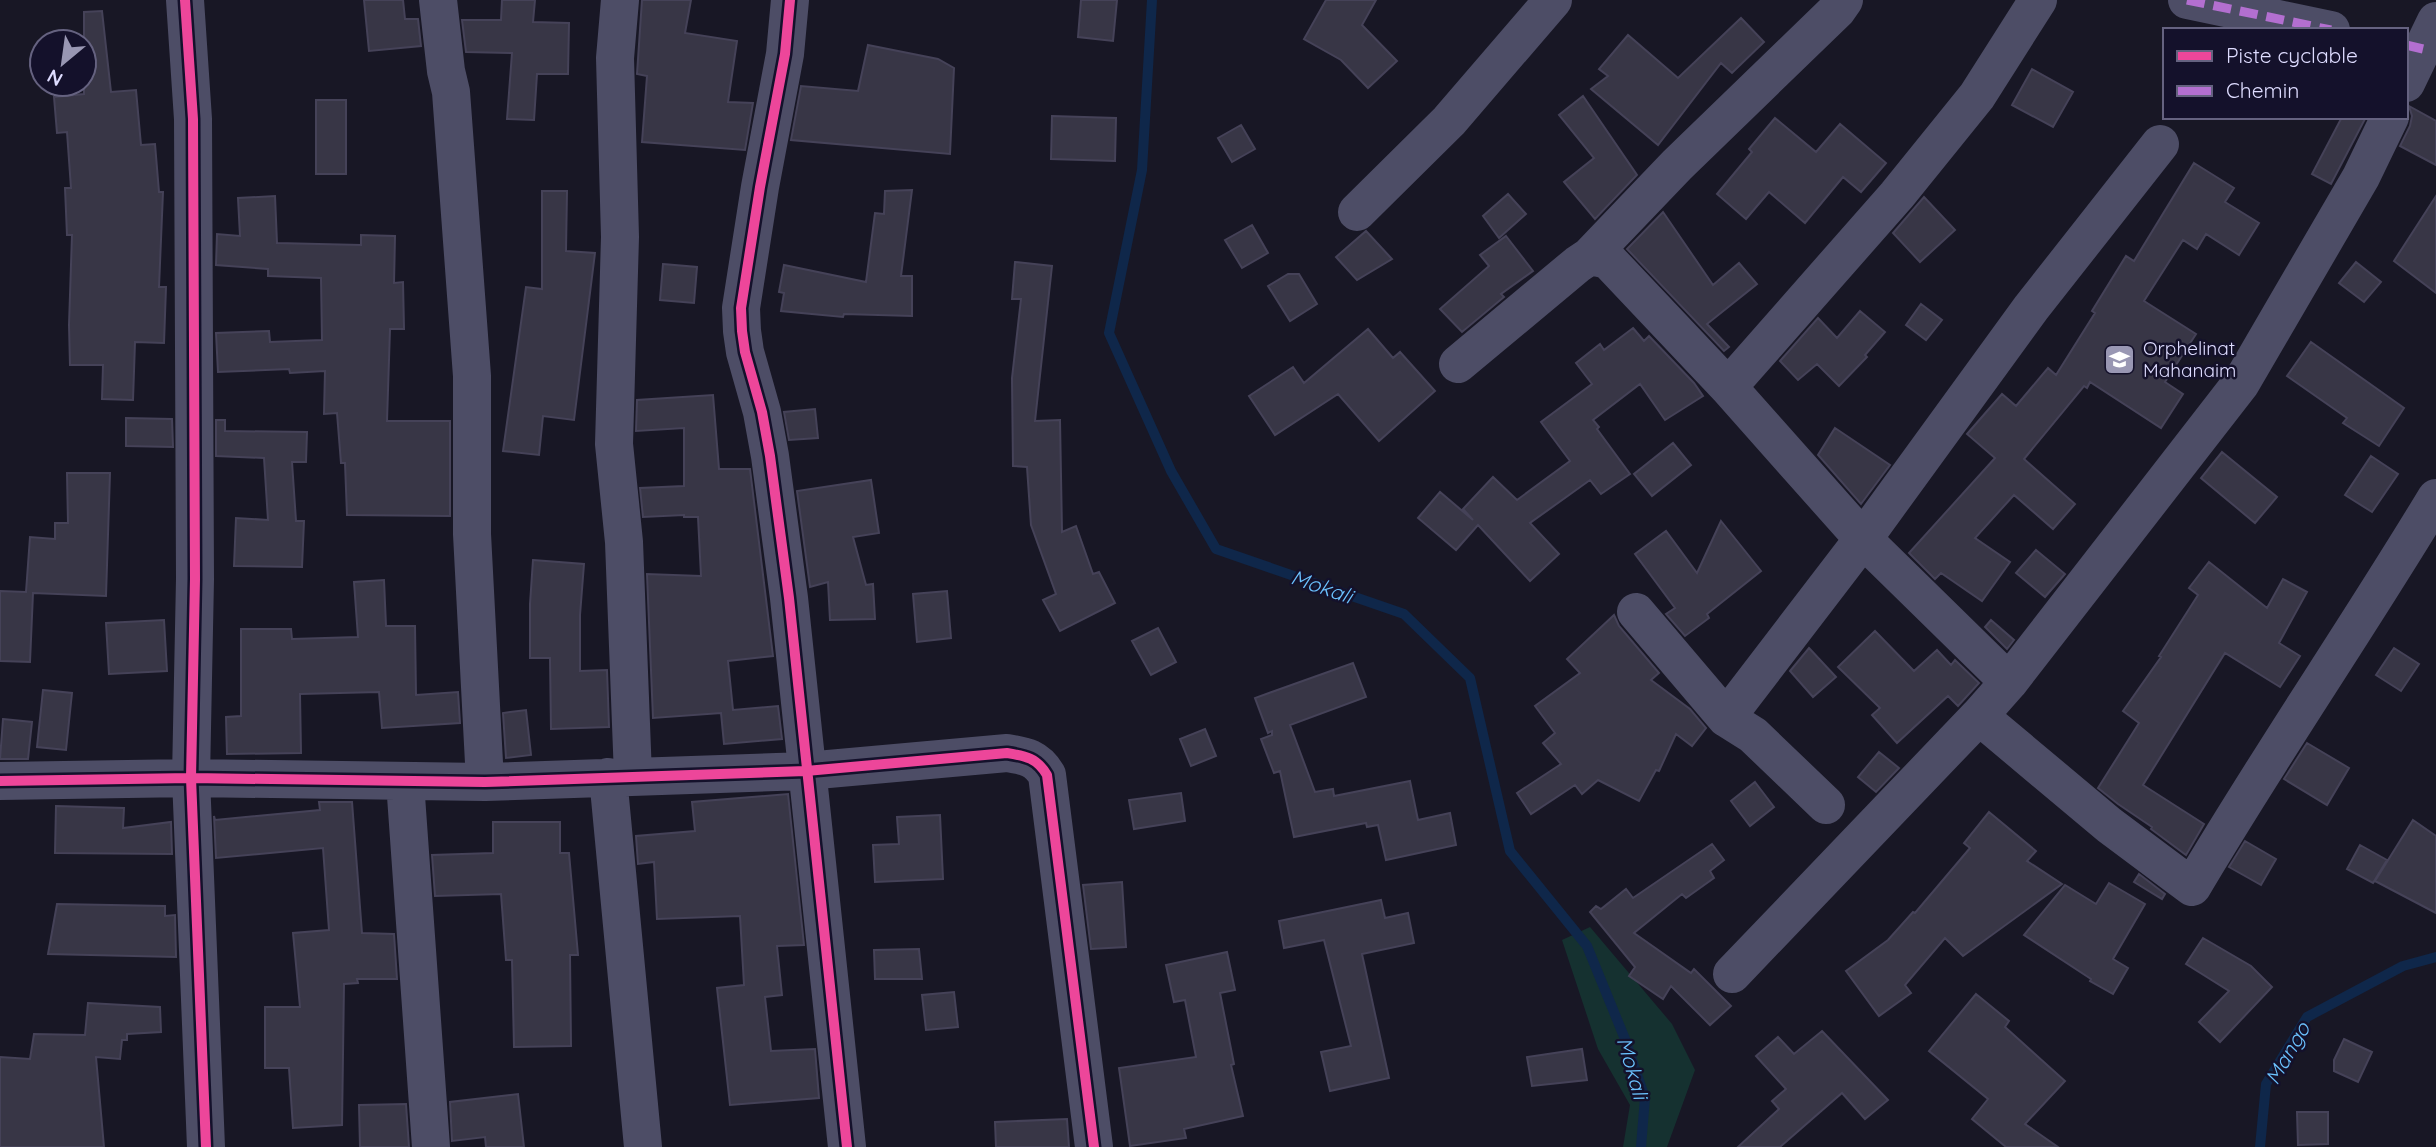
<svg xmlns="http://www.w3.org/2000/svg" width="2436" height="1147" viewBox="0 0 2436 1147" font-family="Quicksand,sans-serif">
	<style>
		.green { fill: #153130 }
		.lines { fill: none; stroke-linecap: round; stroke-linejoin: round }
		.stream { stroke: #0f274a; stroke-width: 10 }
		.building { fill: #383646; stroke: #454258; stroke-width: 2 }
		.street { stroke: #4d4d66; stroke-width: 38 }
		.quiet { stroke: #b36fd0; stroke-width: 9; stroke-dasharray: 18 9; stroke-linecap: butt }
		.cycleway-casing { stroke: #14112b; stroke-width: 15 }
		.cycleway { stroke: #ed469a; stroke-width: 10 }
		.labels { text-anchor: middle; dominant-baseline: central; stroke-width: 5; stroke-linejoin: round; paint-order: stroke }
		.poi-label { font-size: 19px; fill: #dedcff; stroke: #14112b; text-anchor: start }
		.water-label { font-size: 21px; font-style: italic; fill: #6bc2fe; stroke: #14112b }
	</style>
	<rect width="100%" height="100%" fill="#181725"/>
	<path class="green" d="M1590,927l82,97 23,46 -28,77h-44l7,-42 -32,-56 -36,-109z"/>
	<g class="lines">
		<path class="stream" d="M1152,0l-10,170 -33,163 62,138 45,78 188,65 66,64 40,173 77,95 38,93 20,59 -4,49
			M2260,1147l6,-63 41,-67 96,-51 33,-9"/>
	</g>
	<path class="building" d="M364,0h39l2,19h13l3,27 -52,5z
		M502,0h33l-2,22 36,1 -1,51h-31l-3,46 -27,-1 5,-66 -46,-1 -4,-32h39z
		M642,0h49l-6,33 52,8 -9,61 25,1 -8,47 -103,-8 5,-66 -10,-2z
		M1081,0h36l-4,41 -35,-4z
		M1326,0h50l-14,25 35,36 -29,27 -27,-28 -37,-21z
		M102,11l9,81 25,-2 5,55 14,-1 4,48h4l-4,95h7l-2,56 -29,-1 -2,58 -31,-1 1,-34h-33l-1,-40 3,-90h-5l-2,-47h6l-4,-56 -10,1 -3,-36 30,-3v-82z
		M1741,18l23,24 -32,31 -11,-10 -63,82 -67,-56 17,-13 -9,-7 29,-34 50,43z
		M868,45l70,14 16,9 -4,86 -159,-14 10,-54 57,5z
		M2032,69l41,23 -20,35 -41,-22z
		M1583,96l54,79 -42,44 -31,-37 30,-24 -35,-43z
		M316,100h30v74h-30z
		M2409,106l27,15v44l-36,-19 10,-20 2,-10z
		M1052,116l64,2 -1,43 -64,-2z
		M2342,117h24l-35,67 -19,-10z
		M1775,118l41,34 24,-28 46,39 -25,29 -18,-15 -38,46 -36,-31 -23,27 -29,-25 35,-42 -3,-3z
		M1241,125l14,24 -23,13 -14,-24z
		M2194,163l40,25 -9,14 34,21 -20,32 -33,-21 -9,15 -14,-9 -39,61 52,33 -31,48 18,12 -22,34 -71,-46 -3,6 -3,-2 -60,73 51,45 -22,25 -39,-34 -39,43 35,24 -28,39 -41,-28 -6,6 -26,-26 86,-95 -28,-24 35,-40 14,12 32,-38 8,7 39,-62 -3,-2 34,-55 8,5z
		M912,190l-11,86h11v40l-68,-2 -1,3 -62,-6 3,-18 -5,-1 5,-27 82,17 9,-69 9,1 1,-23z
		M542,191h25l-1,60 29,2 -21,167 -31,-4 -4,39 -36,-4 23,-164 16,2z
		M1508,194l18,20 -27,24 -16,-22z
		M275,196l2,47 84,2v-10l34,1 -1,47 9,-1 1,47h-14l-3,92h63v95l-103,-1 -2,-52h-4l-4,-50 -13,1 1,-43 -35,2 -1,-4 -71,3 -2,-39 53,-2 1,11 52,-2 -1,-62 -53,-2v-7l-52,-4 1,-31 23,2 -2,-38z
		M2436,196v97l-42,-32z
		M1924,197l31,33 -35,32 -27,-29z
		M1663,212l50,73 26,-22 18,21 -50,40 22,23 -5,4 -97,-102z
		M1252,225l16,28 -26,15 -17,-28z
		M1366,231l26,28 -35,21 -21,-23z
		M1506,236l27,35 -32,23 3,3 -42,35 -22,-23 49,-43 -9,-11z
		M1015,262l37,4 -17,155 25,-1 2,112 14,-6 17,48 6,-2 16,31 -55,28 -17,-31 13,-6 -25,-69 -4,-58 -14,-1 -1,-88 9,-79h-9z
		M2356,262l25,20 -17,20 -25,-19z
		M663,264l34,3 -3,36 -34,-3z
		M1288,274h11l18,30 -27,17 -22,-35z
		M1921,304l21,16 -16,20 -20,-15z
		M1860,311l25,21 -20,23 2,2 -28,29 -22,-22 -19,16 -18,-19 38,-43 19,20z
		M1633,328l11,13 5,-5 45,47 9,13 -38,24 -25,-36 -47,36 6,7 -2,2 33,45 -29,20 -11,-14 -60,43 29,31 -29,27 -52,-56 -22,25 -38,-32 22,-26 33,28 -10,-11 30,-32 24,23 53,-39 -29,-39 51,-38 -16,-21 24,-19 4,6z
		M1368,329l25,29 7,-6 35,39 -56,50 -41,-47 -63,41 -26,-39 44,-29 11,16z
		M2311,342l93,66 -25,38 -36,-23 4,-5 -60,-42z
		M713,395l6,74h31l23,187 -45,5 5,49 45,-4 4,33 -58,5 -3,-31 -68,5 -6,-144 54,2 -3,-59h-14v-2l-41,2 -3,-29 44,-2v-58l-48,3 1,-31z
		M815,409l3,29 -29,2 -5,-28z
		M126,418l46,1 1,28 -47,-1z
		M216,420h9v11l82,1 -1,30h-14l4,59h8l-2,46 -68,-1 2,-48 32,2 -4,-62 -48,-2z
		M1835,428l55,37 -29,39 -43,-49z
		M1673,443l18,22 -39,31 -18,-22z
		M2222,452l55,45 -22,26 -54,-45z
		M2371,456l27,18 -26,38 -27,-17z
		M67,473h43l-4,123 -73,-3 -3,69 -30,-1v-70l26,1 4,-55 25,2v-16h13z
		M871,480l8,53 -26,4 13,48 7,-1 2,35 -45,1 -2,-38 -18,5 -13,-96z
		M1721,521l40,50 -54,43 2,4 -24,18 -19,-22 9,-6 -40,-54 31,-23 31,42z
		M2036,550l29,24 -20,23 -29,-24z
		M533,560l51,4 -4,51v56l27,-1 2,57 -58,2 -1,-71h-20v-54z
		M2209,562l58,46 16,-29 24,13 -28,51 21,13 -20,31 -55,-34 -82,132 61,39 -18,31 -35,-26 1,-2 -34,-23 -20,-16 41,-65 -16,-12 38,-54 -2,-1 39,-61 -9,-7z
		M384,580l2,46h29l1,69 42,-3 2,31 -78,5 -3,-36 -79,2 1,59 -74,1 -1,-37 15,-1v-87h50l1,10 66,-2 -4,-55z
		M947,591l4,47 -34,4 -4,-48z
		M1614,615l5,11 40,47 -8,7 39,29 16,19 -14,18 -16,-12 -17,37 -3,-1 -17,31 -41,-21 -16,14 -7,-9 -44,29 -14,-21 44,-29 -18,-21 12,-10 -20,-27 45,-33 -13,-14z
		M164,620l3,51 -58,3 -3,-51z
		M1991,620l23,20 -7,9 -22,-22z
		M1158,628l18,34 -25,13 -19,-34z
		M1875,631l39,40 23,-21 14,15 4,-5 24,23 -21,23 -10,-10 -51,47 -25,-28 8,-7 -42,-41z
		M1809,648l27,29 -23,20 -23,-26z
		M2394,648l25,16 -18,27 -25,-16z
		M1353,663l13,34 -76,28 25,67 18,-3 1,7 76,-15 8,39 32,-7 6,32 -70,15 -8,-35 -11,2 -1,-4 -72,14 -14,-66 -6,2 -13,-34 11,-4v-4l-4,2 -13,-35z
		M43,690l29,3 -6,57 -29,-3z
		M526,710l5,45 -25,3 -3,-45z
		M3,719l29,3 -4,37h-28z
		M1205,729l11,27 -25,10 -11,-27z
		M2307,743l42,25 -22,37 -43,-26z
		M1879,752l20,16 -23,24 -18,-15z
		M1755,782l19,25 -24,19 -19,-25z
		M1181,793l4,28 -51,8 -5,-29z
		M788,794l16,151 -27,1 5,49 -17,2 6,54 44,-2 4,49 -89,7 -13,-117 27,-3 -4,-69 -83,3 -3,-57 -16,2 -2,-28 59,-5 -3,-29z
		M319,802h33l10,131 32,1 3,45h-40l1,4 -14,1 -2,141 -49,3 -4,-60h-24v-61h35l-7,-74 36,-3 -6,-82 -107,10 -2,-42 1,4 105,-10z
		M56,806l68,2 -1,20 48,-6 1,32 -117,-1z
		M1989,812l47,39 -9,10 35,23 -99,72 -18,-18 -40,47 6,8 -32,23 -33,-45 42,-31 25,-28 2,1 55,-65 -6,-5z
		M940,815l3,64 -68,3 -2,-37 26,-1 -2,-27z
		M2413,820l23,16v77l-61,-32z
		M493,822h67v31h9l9,102h-8l1,91 -57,1 -2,-87h-6l-5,-66 -66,2 -3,-41 61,-2z
		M2245,841l31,18 -15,26 -32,-18z
		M1712,844l12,16 -14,11 4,7 -28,20 -4,-4 -48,39 57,40 3,-4 37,37 -21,19 -39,-39 -8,13 -34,-23 6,-9 -45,-55 6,-6 5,3 25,-20 7,9z
		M2360,845l27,15 -14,23 -26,-14z
		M2139,874l26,20 -3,5 -28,-17z
		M1122,882l4,65 -35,2 -8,-64z
		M2109,883l36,21 -32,55 15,9 -15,26 -23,-13 1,-2 -67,-44 41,-50 31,19z
		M1381,900l4,18 23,-5 6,30 -52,11 27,124 -59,13 -9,-39 30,-6 -27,-106 -40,8 -5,-27z
		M57,904l108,2v10l10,-1 1,42 -128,-3z
		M2203,938l48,28 21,21 -52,55 -21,-20 30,-31 -43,-27z
		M919,949l3,30h-47l-1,-29z
		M1227,952l8,38 -15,3 14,71 -3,1 12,51 -59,13 2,9 -56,8 -11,-78 77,-11 -11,-57 -11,2 -8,-37z
		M954,992l4,35 -32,3 -4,-35z
		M1976,994l33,27 -4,6 60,54 -40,43 33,23h-52l-34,-28 16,-20 -59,-48z
		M88,1003l72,4 1,25 -34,2v6h-5l-2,19 -24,-2 8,90h-104v-90l30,2 4,-25 51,1z
		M1822,1031l66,69 -23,19 -23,-26 -62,54h-42l41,-38 -7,-8 14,-12 -30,-33 22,-19 16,17z
		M2344,1039l28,13 -14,30 -24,-11v-11z
		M1582,1049l5,31 -55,6 -5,-29z
		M518,1094l6,53h-38l-1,-10 -33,4 -2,-39z
		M406,1104l3,43h-49l-1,-42z
		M2297,1112h31v32l-30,1z
		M1067,1119l2,28h-73l-1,-25z"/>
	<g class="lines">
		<path class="street" d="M185,0l8,119 2,460 -4,199 15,369
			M438,0l8,71 5,21 21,284v158l13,248
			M620,0l-5,58 5,179 -6,207 10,98 9,234
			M790,0l-5,54 -25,133 -19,121 1,23 3,21 17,60 8,44 19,142 58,549
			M2187,0l144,30
			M2406,83l30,-62
			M1357,212l92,-91 104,-121
			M1590,256l87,-91 160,-155 7,-10
			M1458,364l120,-100 12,-8 18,4 120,127 135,152 146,143
			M1728,387l169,-192 80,-99 61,-96
			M1636,612l90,106
			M1979,716l130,109 83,62c78,-132 165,-258 244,-389
			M608,777l35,370
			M0,781l191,-3 294,4 321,-11 201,-18c19,3 30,5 40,22l47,372
			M405,782l26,365
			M1826,805l-73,-70 -27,-17 137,-179 168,-231 129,-164
			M1732,974l247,-258 30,-34 232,-299 120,-206 29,-60"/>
		<path class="quiet" d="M2187,0l144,30
			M2406,45l17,4"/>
		<defs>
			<path id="cycleway" d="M185,0l8,119 2,460 -4,199 15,369
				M790,0l-5,54 -25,133 -19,121 1,23 3,21 17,60 8,44 19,142 58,549
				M0,781l191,-3 294,4 321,-11 201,-18c19,3 30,5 40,22l47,372"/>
		</defs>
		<use href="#cycleway" class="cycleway-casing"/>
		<use href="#cycleway" class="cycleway"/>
	</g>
	<defs>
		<symbol id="school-square" viewBox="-11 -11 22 22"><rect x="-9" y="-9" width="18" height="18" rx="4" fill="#9997b3" stroke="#14112b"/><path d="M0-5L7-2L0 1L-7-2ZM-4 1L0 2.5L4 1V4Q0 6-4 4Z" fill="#fff"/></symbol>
	</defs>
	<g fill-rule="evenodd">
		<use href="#school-square" x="2102" y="342" width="35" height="35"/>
	</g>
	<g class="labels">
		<g class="poi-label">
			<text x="2143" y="348">Orphelinat<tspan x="2143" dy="22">Mahanaim</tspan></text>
		</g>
		<g class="water-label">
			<text transform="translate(1322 586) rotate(19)">Mokali</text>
			<text transform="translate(2287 1053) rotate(-60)">Mango</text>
			<text transform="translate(1633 1068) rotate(74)">Mokali</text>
		</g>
	</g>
	<rect x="2163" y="28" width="245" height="91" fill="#14112b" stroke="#656280" stroke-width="2"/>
	<rect x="2177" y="51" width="35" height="10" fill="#ed469a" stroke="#656280" stroke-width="2"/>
	<text x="2226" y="63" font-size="21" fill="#dedcff">Piste cyclable</text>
	<rect x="2177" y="86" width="35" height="10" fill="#b36fd0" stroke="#656280" stroke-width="2"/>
	<text x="2226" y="98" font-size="21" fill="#dedcff">Chemin</text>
	<g transform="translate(63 63) rotate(209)"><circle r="33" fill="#14112b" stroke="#656280" stroke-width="2"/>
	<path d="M0-5L12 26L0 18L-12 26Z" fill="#9997b3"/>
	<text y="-10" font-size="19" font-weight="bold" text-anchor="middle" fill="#dedcff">N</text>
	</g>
</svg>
